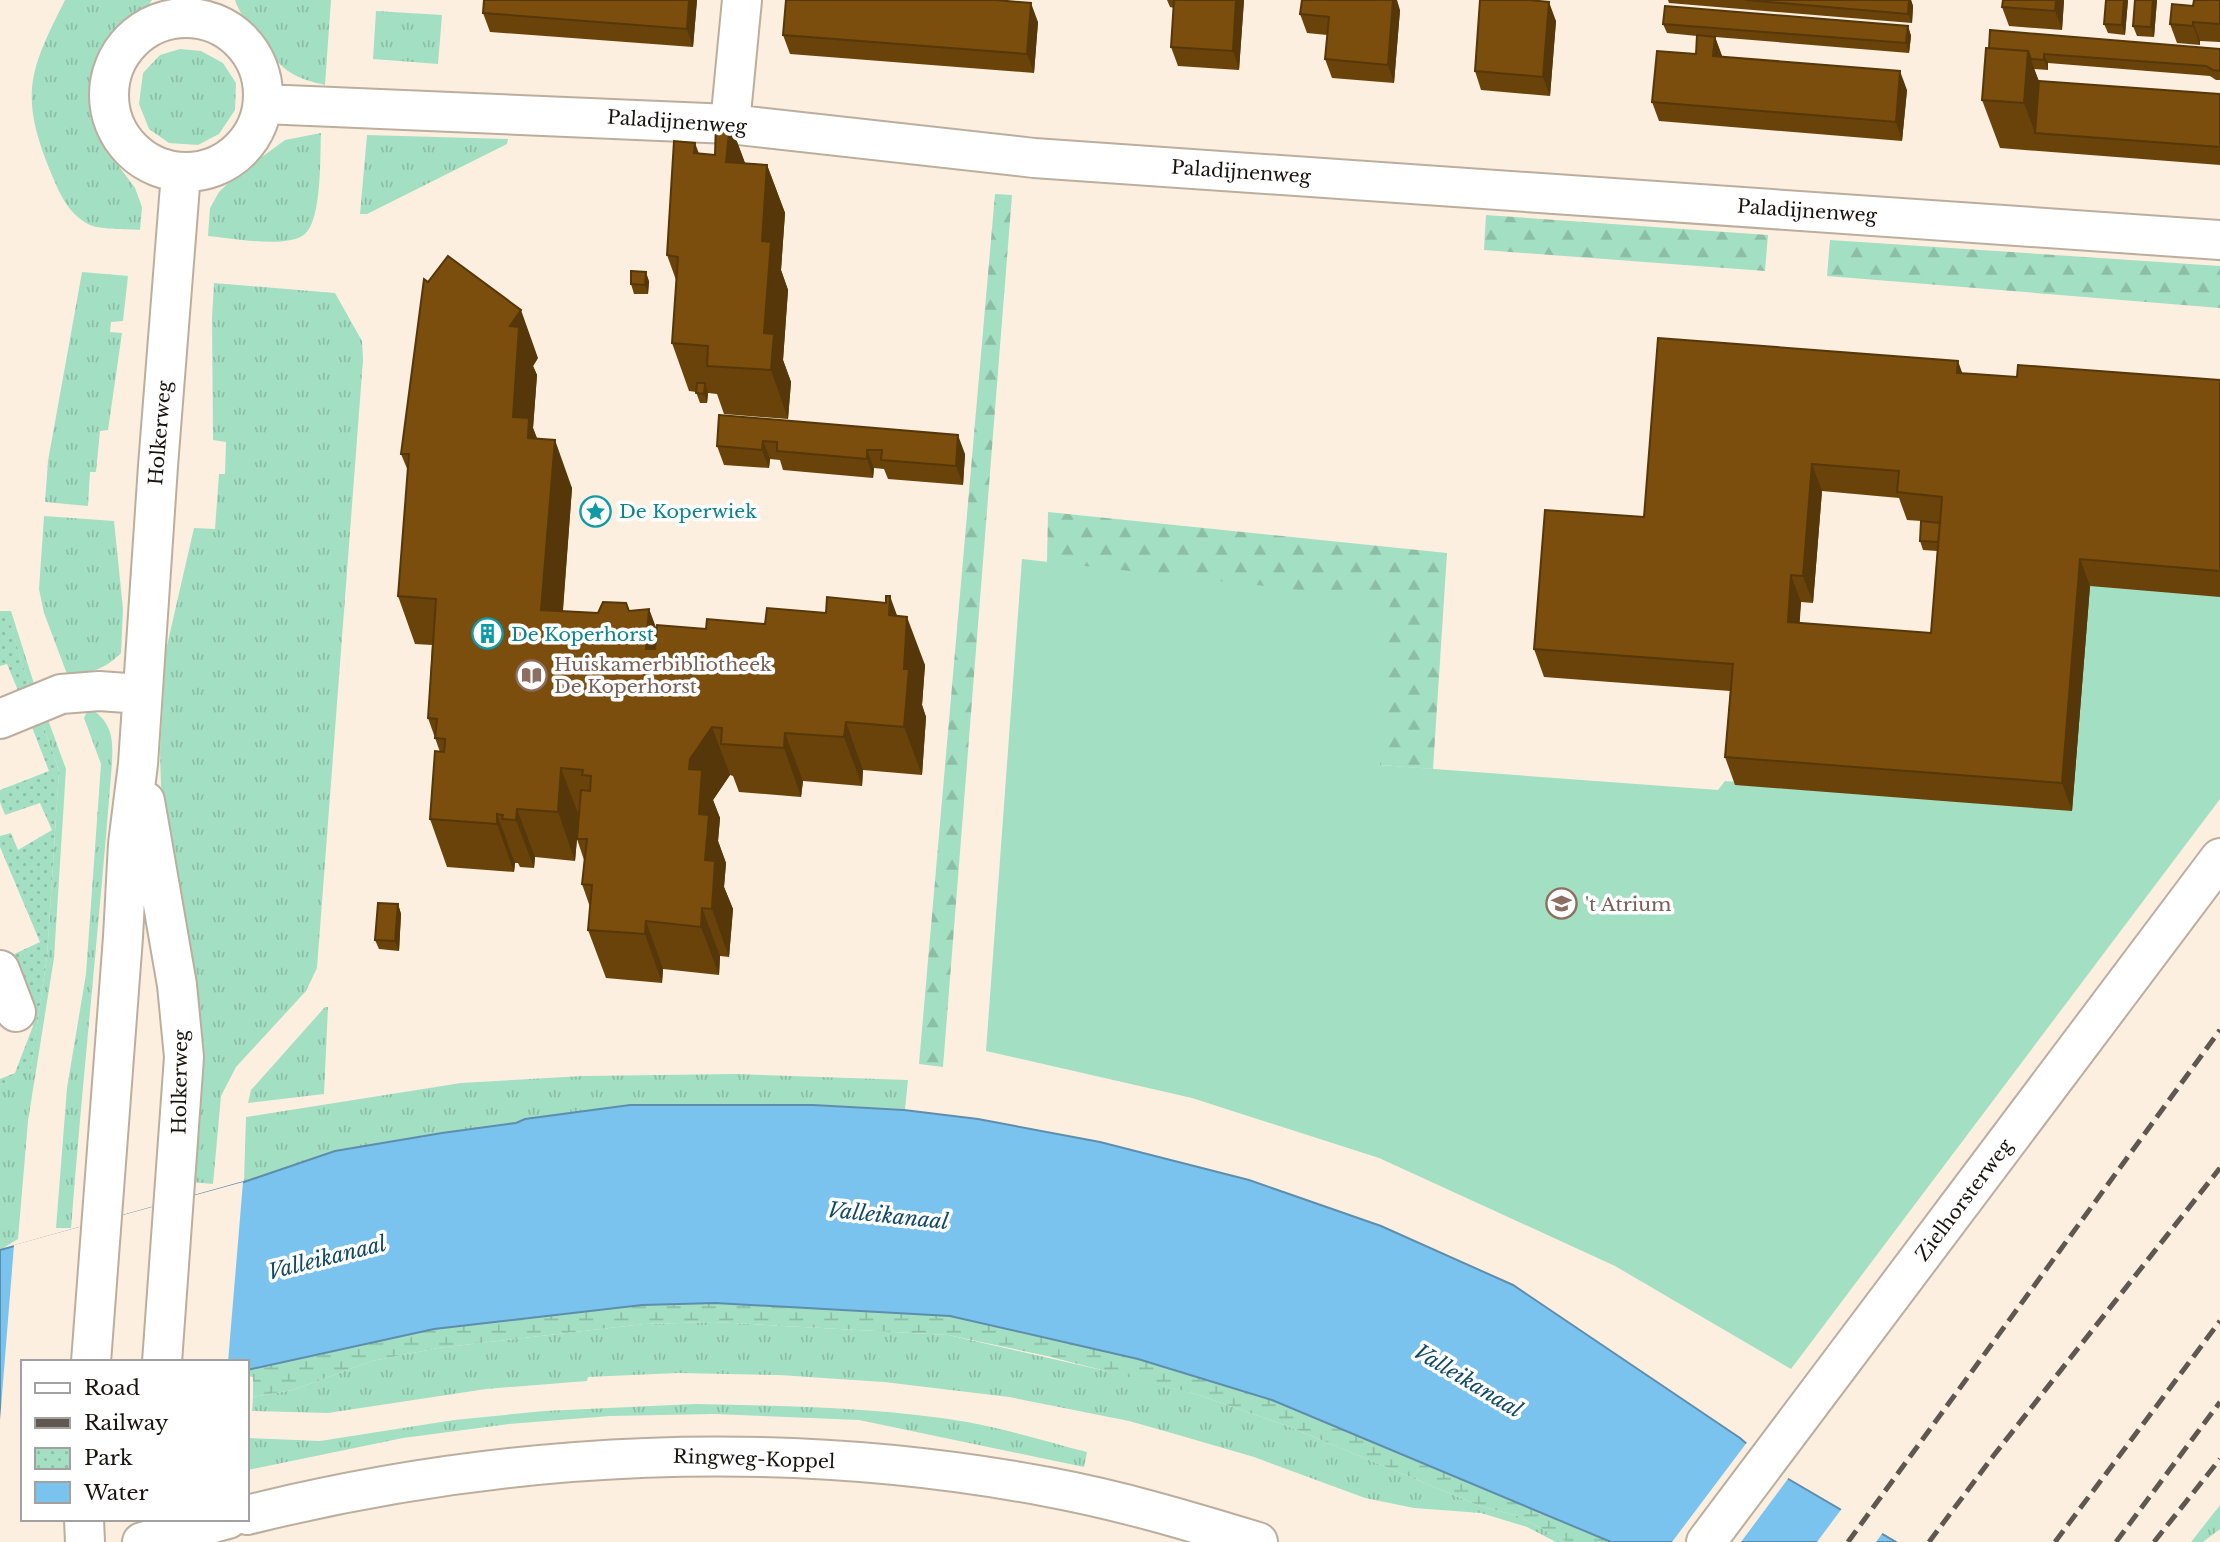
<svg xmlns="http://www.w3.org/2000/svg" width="2220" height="1542" viewBox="0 0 2220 1542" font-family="'Libre Baskerville',serif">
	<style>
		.grass { fill: url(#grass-tufts) }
		.forest { fill: url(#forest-firs) }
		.wetland { fill: url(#wetland-marsh) }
		.park { fill: url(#park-dots) }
		.pitch { fill: #a3dfc3 }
		.water { fill: #7bc3ef; stroke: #5d8eac; stroke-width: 2 }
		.pier { fill: #fdefe0 }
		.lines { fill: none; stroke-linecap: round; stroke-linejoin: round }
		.minor-casing { stroke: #bbae9f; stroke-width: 42 }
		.major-casing { stroke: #bbae9f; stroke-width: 42 }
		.minor { stroke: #fff; stroke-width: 38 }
		.major { stroke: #fff; stroke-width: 38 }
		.rail { stroke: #605850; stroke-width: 5; stroke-dasharray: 14 7; stroke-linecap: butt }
		.wall { fill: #6a430b; fill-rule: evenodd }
		.shaded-wall { fill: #563709 }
		.building { fill: #7b4e0d; stroke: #563709; stroke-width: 2; fill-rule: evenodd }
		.labels { text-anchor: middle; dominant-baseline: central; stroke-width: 7; stroke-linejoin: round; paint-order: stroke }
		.street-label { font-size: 19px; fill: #18130e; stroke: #fff }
		.culture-label { font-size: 19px; fill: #0d838f; stroke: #fff; text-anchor: start }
		.education-label { font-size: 19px; fill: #785e54; stroke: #fff; text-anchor: start }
		.water-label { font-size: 21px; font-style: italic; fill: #104966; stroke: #fff }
	</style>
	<defs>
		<pattern id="grass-tufts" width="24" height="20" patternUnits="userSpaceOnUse" patternTransform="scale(1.75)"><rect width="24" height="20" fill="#a3dfc3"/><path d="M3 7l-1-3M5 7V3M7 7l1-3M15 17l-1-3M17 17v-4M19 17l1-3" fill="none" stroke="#8cbea6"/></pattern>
		<pattern id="forest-firs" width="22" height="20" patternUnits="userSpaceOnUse" patternTransform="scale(1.75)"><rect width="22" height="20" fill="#a3dfc3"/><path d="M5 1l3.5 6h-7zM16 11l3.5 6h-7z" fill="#8cbea6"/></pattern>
		<pattern id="wetland-marsh" width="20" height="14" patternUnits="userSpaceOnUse" patternTransform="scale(1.75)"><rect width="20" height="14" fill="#a3dfc3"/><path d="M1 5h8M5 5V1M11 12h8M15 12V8" fill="none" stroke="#8cbea6"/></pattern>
		<pattern id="park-dots" width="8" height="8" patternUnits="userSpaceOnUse" patternTransform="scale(1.75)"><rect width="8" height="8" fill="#a3dfc3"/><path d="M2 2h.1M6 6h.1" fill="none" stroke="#8cbea6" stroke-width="1.8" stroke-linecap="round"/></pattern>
	</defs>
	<rect width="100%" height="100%" fill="#fdefe0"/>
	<path class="grass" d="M65,0h87l-4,6 -41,41 -13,29v37l12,36 29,39 7,19 -2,23c-13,-1 -42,0 -52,-6 -21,-12 -28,-30 -37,-51 -32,-77 -22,-102 14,-173z
		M235,0h96l-6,85c-13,-3 -25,-6 -37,-14 -15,-10 -48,-53 -53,-71z
		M376,11l66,4 -4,49 -65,-5z
		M180,49l21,2 22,12 13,20 -1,27 -16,24 -21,11 -29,-2 -20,-14 -10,-25 4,-31 17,-18z
		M321,133c-1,23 1,86 -16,101 -17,15 -75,4 -97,2l2,-28 9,-16 14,-14 52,-38z
		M367,135l141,4 -1,5 -140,70h-7z
		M82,272l46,4 -5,45 -12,1 -1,10 12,1 -14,97 -8,1 -4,41h-6l-2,34 -43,-4 3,-41z
		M214,283l121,10 27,48 1,19 -46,608 -11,23 -70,76 -15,29 -8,88 -21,-2 -7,-239 -24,-157 -1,-34 6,-102 28,-122 21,1 4,-55h6l1,-32 -13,-2 -1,-122z
		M44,516l70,5 9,88 -2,44c-17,17 -30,20 -54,21l-23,-61 -5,-24z
		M0,611h11l24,76 -5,2 -22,-72 -8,-1z
		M93,710c20,15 20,30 19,53 -12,155 -29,310 -41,465h-15l11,-140 19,-114 15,-210 -17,-46 3,-6z
		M47,717l19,52 -12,189 -26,163 -10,118 -18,11v-165l30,-12 17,-117 12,-185 -18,-52z
		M325,1007h3l-4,87 -76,9 3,-13z
		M736,1074l172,6 -3,29 -185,-4h-90l-105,14 -9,4 -74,10 -107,18 -91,31 2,-65 215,-34 122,-7z
		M714,1322l234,13 175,40 76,20 91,32 190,79 38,10 49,26h-11l-29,-15 -46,-14 -67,-5 -49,-10 -111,-41 -86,-25 -39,-11 -120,-24 -125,-15 -105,-7 -101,-2 -90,4 -1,4 -101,8 -158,24 -76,-2 1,-14 40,-7 79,-29 66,-13 206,-24z
		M695,1404c91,2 183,3 272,18 40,7 80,20 120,30l-3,15 -225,-47 -145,-6 -104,2 -101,8 -106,14 -155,32 -1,-32 73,3 134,-21 90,-9z
		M2220,1505v24l-17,13h-12z"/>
	<path class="forest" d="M995,194l17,1 -69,872 -24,-3z
		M1486,215l282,20 -3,36 -281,-21z
		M1830,240l390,26v42l-393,-32z
		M1048,512l399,41 -14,216 -53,-4 -333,-203z"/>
	<path class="wetland" d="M715,1303l235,13 188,43 134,41 339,142h-44l-49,-26 -38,-10 -190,-79 -91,-32 -152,-39 -99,-21 -234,-13 -70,2 -206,24 -66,13 -79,29 -40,7v-20l-6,-1v-6l187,-41 208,-24z"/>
	<path class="park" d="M0,616h8l22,73 -11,4 -12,-29 -7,2z
		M41,719l18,52 -12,185 -17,118 -30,11v-6l15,-6 18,-47v-13l-23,-57 30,-14 -40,-95v-11l11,-3 7,17 34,-20 -12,-27 -35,12 -5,-13v-12l49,-19 -19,-49z"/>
	<path class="pitch" d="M2089,482l131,9v308l-429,570 -176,-103 -236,-108 -187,-60 -206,-47 36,-492 368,41 -10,165 338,25 7,-9 336,28z"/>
	<path class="water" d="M630,1105h183l91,5 74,9 122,23 149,38 43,15 89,31 132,59 227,153 45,39 111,65h-285l-339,-142 -134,-41 -188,-43 -235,-13 -73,2 -208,24 -187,41v-8h-224l-23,81v-193l244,-68 91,-31 107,-18 74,-10 9,-4z"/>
	<path class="pier" d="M243,1182l-15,180h-205v76l-23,7v-25l14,-175z
		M1748,1441l42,35 -49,66h-69z
		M1843,1507l41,24 -8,11h-59z"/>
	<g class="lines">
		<defs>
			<path id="minor" d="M109 95a77 77 0 1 1 154 0a77 77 0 1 1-154 0Z
				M263,104l467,20 304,34 1186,82
				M730,124l12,-124
				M0,719l61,-25 38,-3 42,3
				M145,801l32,184 7,72 -22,305
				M0,970l16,42
				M91,1362l32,-425 5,-93 10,-80 20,-298 23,-293
				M84,1519l1,23"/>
			<path id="major" d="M247,1515c262,-65 535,-78 801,-28 71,13 141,34 210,55
				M142,1542l86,-23
				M1706,1542l514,-684"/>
		</defs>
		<use href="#minor" class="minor-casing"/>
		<use href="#major" class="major-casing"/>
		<use href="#minor" class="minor"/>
		<use href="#major" class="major"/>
		<path class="rail" d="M1848,1542l372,-512
			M1929,1542l65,-87 226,-287
			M2055,1542l165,-221
			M2116,1542l104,-140
			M2154,1542l66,-83"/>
	</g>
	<path class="wall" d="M697,0l-4,47 -203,-15 -7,-19z
		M1167,0h77l-5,70 -61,-4 -7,-19 3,-39 -4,-1z
		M1668,0h243l2,6 -1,17 -243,-20z
		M2064,0l-2,30 -53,-4 -7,-19z
		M2106,0h22l-3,35 -17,-2 -4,-9z
		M2157,0l-3,37 -17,-1 -4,-10z
		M2220,0v42l-20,-1v4l-23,-2 -7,-19 23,-18z
		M1537,1l19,20 -6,75 -69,-6 -6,-19z
		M1400,10l-6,73 -62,-5 -7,-19 2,-24 -20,-2 -7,-19z
		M1038,22l-4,51 -244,-19 -7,-19z
		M1663,24l245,2 3,10 -2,17 -194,-16 7,19 185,34 -5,51 -243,-20 -7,-19 44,-48 1,-18 -30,-3z
		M1986,48l234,1v31h-4l-6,-4 -162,-13v7l-14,-1 5,12 181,13v71l-220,-17 -18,-48z
		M730,123l15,40 22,2 18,48 -4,57 7,20 -5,70 8,22 -3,37 -64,-5 -7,-20 -9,-1 -1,10h-7l-4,-11 -7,-1 -17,-48 4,-63 -9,-25 32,-102 16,2z
		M649,281l-1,13h-14l-3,-10z
		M538,358l-5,8 4,9 -4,53 4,10 35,50 -9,123 35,2 51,-4 8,21 49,-1 59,-5 61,-11 71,3 28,49 -3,40 4,12 -4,58 -59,-5 -1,16 -59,-5 -2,16 -62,-5 -6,-16 -3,-1 -17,25 7,18 -2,23 8,22 -2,24 9,22 -4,48 -9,-1 -1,19 -56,-6 -1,14 -56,-5 -18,-48 2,-23 -8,-23 2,-24 -7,-21 -2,22 -40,-4 -1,11 -14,-1 -2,-4h-3l-1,9 -67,-5 -17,-48 10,-67 -12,-34 4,-73 -17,-1 -17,-48 10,-125 -7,-17z
		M1963,374l54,3 203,3v217l-130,-11 -18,225 -337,-26 -10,-28 5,-66 -186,-14 -10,-28 110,-132zM1822,491l77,7 8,22 28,2 -15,19 3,9 14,1 -6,82 -132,-10 2,-21 12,1z
		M719,415l246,39 -2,31 -75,-6 -4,-10 -10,-1 -1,10 -90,-8 -3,-10 -10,-1 -1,9 -45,-3 -7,-19z
		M398,904l3,10 -2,37 -20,-2 -4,-9z"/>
	<path class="shaded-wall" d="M689,0h8l-4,47 -6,-18z
		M1236,0h8l-5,70 -6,-19z
		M1393,0h4l3,10 -6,73 -6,-18z
		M1909,0h2l2,6 -1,17 -4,-9z
		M2056,0h8l-2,30 -7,-19z
		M2124,0h4l-3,35 -3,-10z
		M2153,0h4l-3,37 -3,-10z
		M1549,2l7,19 -6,75 -7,-19z
		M1031,3l7,19 -4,51 -7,-19z
		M2193,22l7,19v4l-7,-19z
		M1908,26l3,10 -2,17 -3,-10z
		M1715,37l7,19 -2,18 -7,-18z
		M2028,51l17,48 -10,34 -11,-30z
		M2044,54l4,9v7l-4,-10z
		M1900,71l7,19 -5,51 -6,-19z
		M730,123l18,48 -22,-9z
		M695,143l18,48 -19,-38z
		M767,165l18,48 -4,57 7,20 -5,70 8,22 -3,37 -17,-49 -7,-37 -2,-92z
		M646,272l3,9 -1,13 -3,-9z
		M521,310l17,48 -5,8 4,9 -4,53 14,38 -34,-49 -3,-91z
		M1958,361l10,28 -11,-16z
		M705,383l3,10 -1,10 -3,-9z
		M958,435l7,19 -2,31 -7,-19z
		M555,440l17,48 -13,171 -18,-49z
		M763,441l7,18 -1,9 -7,-18z
		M867,450l7,18 -1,10 -6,-19z
		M1812,464l10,27 -9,112 -10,-27z
		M2080,559l10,27 -18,225 -10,-28z
		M1791,575l10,27 -3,48 -10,-28z
		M890,596l16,44 1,-23 18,48 -3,40 4,12 -4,58 -18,-48v-58l-15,-54z
		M649,609l17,48 -20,-8z
		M846,722l17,48 -1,16 -18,-49z
		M712,727l18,48 -17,25 7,18 -2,23 8,22 -2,24 9,22 -4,48 -17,-48 -13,-95 -10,-45 1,-10z
		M785,733l18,48 -2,16 -17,-49z
		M561,768l18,48 -4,45 -17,-49z
		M517,809l18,48 -1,11 -18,-48z
		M497,814l18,49 -1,9 -17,-48z
		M398,904l3,10 -2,37 -4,-10z
		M702,908l18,48 -1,19 -18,-48z
		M646,921l17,48 -1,14 -17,-49z"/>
	<path class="building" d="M484,0h205l-2,29 -204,-16z
		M786,0h209l36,3 -4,51 -244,-19z
		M1174,0h62l-3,51 -62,-4z
		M1302,0h91l-5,65 -63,-6 4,-42 -29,-3z
		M1480,0h49l20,2 -6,75 -68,-6z
		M1745,0h164l-1,14z
		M2003,0h53l-1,11 -53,-4z
		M2106,0h18l-2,25 -18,-1z
		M2135,0h18l-2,27 -18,-1z
		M2194,0h26v24l-27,-2v4l-23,-2 2,-20 21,2z
		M1665,6l243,20 -2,17 -243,-19z
		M1990,30l230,19v22l-7,-1 -7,-4 -162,-12v6l-13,-1 -3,-8 -39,-3z
		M1697,35l18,2 -2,19 187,15 -4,51 -244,-20 5,-51 39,3z
		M1986,48l42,3 -4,52 -42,-3z
		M2039,81l181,13v53l-185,-14z
		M716,122l14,1 -4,39 41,3 -5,76 9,1 -7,91 10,1 -3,36 -64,-4 1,-20 -36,-3 6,-86 -11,-2 7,-114 21,2 -1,10 21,2z
		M448,256l73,54 -11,16 9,1 -6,90 16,1 -1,20 27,2 -14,170 57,3 5,-11 23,1 3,8 20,-2 -3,40h9l2,-24 49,4 1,-10 58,5 2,-16 59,5 1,-16 59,6v-7h4l-1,19 18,2 -3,52h5l-5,58 -58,-5 -2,15 -59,-4 -1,15 -63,-4 1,-16 -10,-1 -22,32 -1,10 13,1 -3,44 10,1 -4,45 10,1 -3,48 -10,-1 -1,19 -55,-6 -1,13 -57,-4 4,-45 -10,-1 5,-45h-10l4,-49 9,1 1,-15 -9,-1 1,-5 -22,-2 -3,44 -41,-3 -1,11 -14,-1 1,-4 -6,-1v10l-67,-5 5,-68 9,1 1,-10v-3l-10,-1 2,-19 -9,-1 8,-119 -38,-3 11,-142h-8l23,-175 4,3z
		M631,271l15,1 -1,13 -14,-1z
		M1658,338l300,23 -1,12 17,1 43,3 1,-12 202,15v191l-140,-12 -18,224 -337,-26 8,-93 -199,-15 11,-139 99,7zM1812,464l87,7 -2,21 45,5 -11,136 -143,-11 3,-47 12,1z
		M697,383h8l-1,11 -8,-1z
		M719,415l239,20 -2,31 -75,-6 1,-10h-15v9l-90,-8v-9l-14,-1 -1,9 -45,-4z
		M1921,521l19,2 -2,19 -18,-1z
		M378,903l20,1 -3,37 -20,-1z"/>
	<defs>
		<symbol id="sight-ring" viewBox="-11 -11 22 22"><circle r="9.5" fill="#fff" stroke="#0f9aa8" stroke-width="1.5"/><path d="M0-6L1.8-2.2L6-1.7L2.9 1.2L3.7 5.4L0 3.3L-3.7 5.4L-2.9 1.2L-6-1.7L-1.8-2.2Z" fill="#0f9aa8"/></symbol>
		<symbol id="building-ring" viewBox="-11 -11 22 22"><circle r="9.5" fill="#fff" stroke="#0f9aa8" stroke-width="1.5"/><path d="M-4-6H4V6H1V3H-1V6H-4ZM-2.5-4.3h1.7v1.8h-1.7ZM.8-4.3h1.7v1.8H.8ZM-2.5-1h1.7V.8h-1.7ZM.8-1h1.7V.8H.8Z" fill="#0f9aa8"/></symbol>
		<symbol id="library-ring" viewBox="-11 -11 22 22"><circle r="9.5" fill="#fff" stroke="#8d6e63" stroke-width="1.5"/><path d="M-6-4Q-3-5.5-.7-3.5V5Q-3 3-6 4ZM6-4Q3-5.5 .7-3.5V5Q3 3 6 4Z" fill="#8d6e63"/></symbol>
		<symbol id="school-ring" viewBox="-11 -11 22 22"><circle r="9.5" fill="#fff" stroke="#8d6e63" stroke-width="1.5"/><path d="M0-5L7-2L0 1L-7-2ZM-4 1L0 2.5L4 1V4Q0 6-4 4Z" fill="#8d6e63"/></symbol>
	</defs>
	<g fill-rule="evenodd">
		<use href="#sight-ring" x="578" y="494" width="35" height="35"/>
		<use href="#building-ring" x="470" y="616" width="35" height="35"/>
		<use href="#library-ring" x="514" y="658" width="35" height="35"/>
		<use href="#school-ring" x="1544" y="886" width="35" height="35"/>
	</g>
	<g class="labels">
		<g class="street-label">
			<text transform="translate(677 122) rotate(4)">Paladijnenweg</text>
			<text transform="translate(1241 172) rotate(4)">Paladijnenweg</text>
			<text transform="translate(1807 211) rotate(4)">Paladijnenweg</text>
			<text transform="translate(160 433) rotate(-85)">Holkerweg</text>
			<text transform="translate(180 1082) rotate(-89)">Holkerweg</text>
			<text transform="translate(1964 1200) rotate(-53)">Zielhorsterweg</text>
			<text transform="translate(754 1459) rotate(2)">Ringweg-Koppel</text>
		</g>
		<g class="culture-label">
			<text x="619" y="511">De Koperwiek</text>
			<text x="511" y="634">De Koperhorst</text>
		</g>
		<g class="education-label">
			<text x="554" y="664">Huiskamerbibliotheek<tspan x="554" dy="22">De Koperhorst</tspan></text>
			<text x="1585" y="904">'t Atrium</text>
		</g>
		<g class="water-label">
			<text transform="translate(888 1216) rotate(6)">Valleikanaal</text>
			<text transform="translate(327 1258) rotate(-14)">Valleikanaal</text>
			<text transform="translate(1468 1381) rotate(31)">Valleikanaal</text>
		</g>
	</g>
	<rect x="21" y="1360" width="228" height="161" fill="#ffffff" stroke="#a3a19f" stroke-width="2"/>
	<rect x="35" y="1383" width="35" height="10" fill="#ffffff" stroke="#a3a19f" stroke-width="2"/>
	<text x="84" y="1395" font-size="21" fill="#18130e">Road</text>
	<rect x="35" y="1418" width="35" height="10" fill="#605850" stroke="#a3a19f" stroke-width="2"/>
	<text x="84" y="1430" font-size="21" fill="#18130e">Railway</text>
	<rect x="35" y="1448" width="35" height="21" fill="url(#park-dots)" stroke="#a3a19f" stroke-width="2"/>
	<text x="84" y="1465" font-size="21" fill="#18130e">Park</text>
	<rect x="35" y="1482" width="35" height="21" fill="#7bc3ef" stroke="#a3a19f" stroke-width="2"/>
	<text x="84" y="1500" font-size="21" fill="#18130e">Water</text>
</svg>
